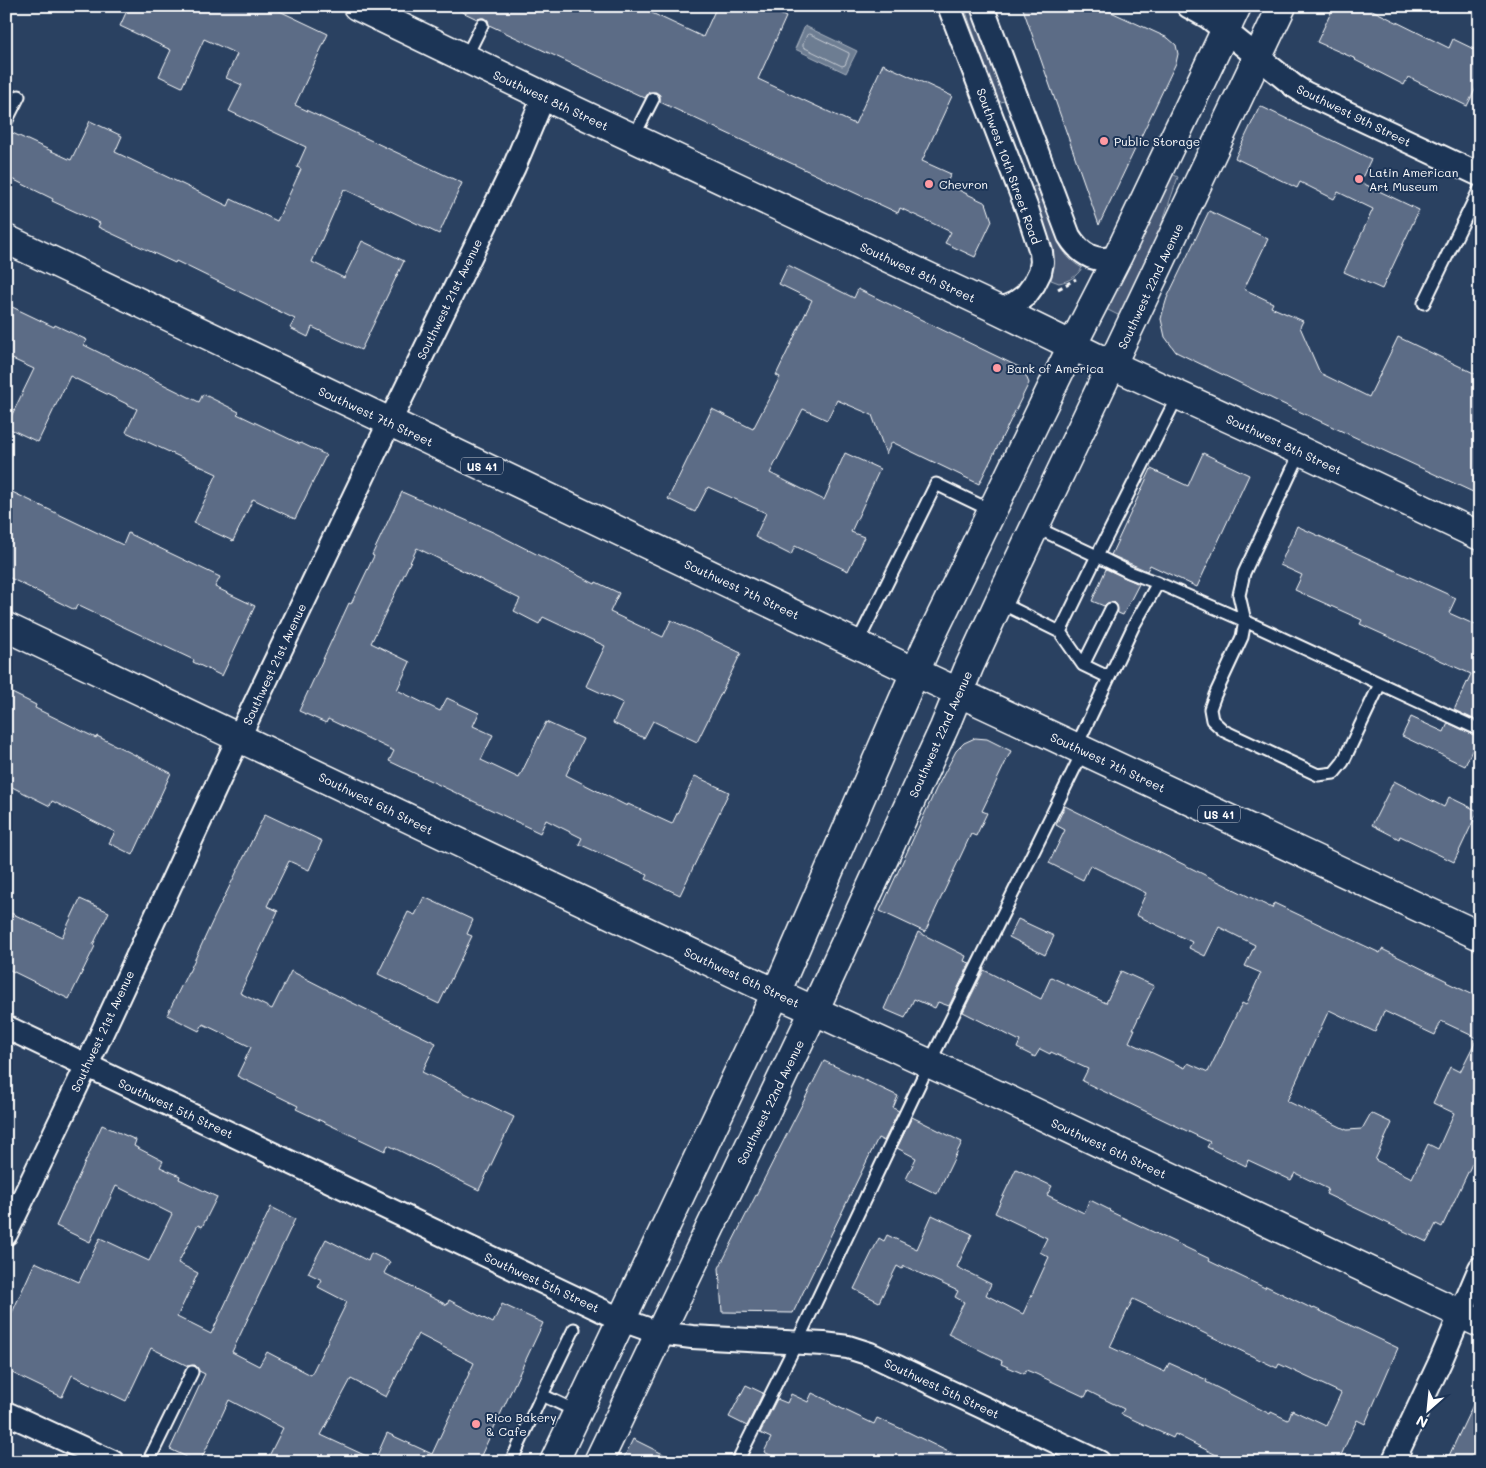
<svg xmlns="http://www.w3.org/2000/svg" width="1486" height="1468" viewBox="0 0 1486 1468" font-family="Mali,sans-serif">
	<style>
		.green { fill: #465975; stroke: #a2acba }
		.water { fill: #6d7d92; stroke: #a7b1be }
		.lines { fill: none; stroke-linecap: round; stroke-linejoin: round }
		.shore { stroke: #c5cbd3; stroke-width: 1 }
		.building { fill: #5b6c86; stroke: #fff; fill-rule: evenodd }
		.service-casing { stroke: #fff; stroke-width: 15 }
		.minor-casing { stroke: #fff; stroke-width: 26 }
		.tertiary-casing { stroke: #fff; stroke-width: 31 }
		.secondary-casing { stroke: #fff; stroke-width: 31 }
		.primary-casing { stroke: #fff; stroke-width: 31 }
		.path { stroke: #fff; stroke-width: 3; stroke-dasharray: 5 4; stroke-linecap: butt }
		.service { stroke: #1d3557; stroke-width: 11 }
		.minor { stroke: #1d3557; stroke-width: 22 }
		.tertiary { stroke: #1d3557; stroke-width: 28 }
		.secondary { stroke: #1d3557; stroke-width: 28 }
		.primary { stroke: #1d3557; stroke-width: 28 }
		.poi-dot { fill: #ff9aa2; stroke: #1d3557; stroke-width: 2 }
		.labels { text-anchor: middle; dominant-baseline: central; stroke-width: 4; stroke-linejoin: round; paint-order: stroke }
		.shield { fill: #1d3557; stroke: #bbc2cd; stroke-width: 1 }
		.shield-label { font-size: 11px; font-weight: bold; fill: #fff }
		.street-label { font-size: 12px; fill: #fff; stroke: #1d3557 }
		.poi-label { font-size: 12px; fill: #fff; stroke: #1d3557; text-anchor: start }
	</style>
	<rect width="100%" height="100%" fill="#2a4161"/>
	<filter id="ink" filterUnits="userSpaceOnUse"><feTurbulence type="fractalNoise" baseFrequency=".02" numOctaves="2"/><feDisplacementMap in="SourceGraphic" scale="10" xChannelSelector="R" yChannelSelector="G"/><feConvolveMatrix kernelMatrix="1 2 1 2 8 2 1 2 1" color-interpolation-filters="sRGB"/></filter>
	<g filter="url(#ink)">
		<path class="green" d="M964,6h9l33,91 -2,4 -3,1 -4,-2z
			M1172,174l6,3 -27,78 -29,62 -16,-8z
			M1035,186l4,1 2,3 20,57c6,10 11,15 21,21 -6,9 -13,13 -23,15l-8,-3 3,-13 -1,-8 -22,-67 2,-5z"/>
		<path class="water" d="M805,26l52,25 -11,22 -51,-24z"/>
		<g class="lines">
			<path class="shore" d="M810,34l39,19v2l-4,10 -3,1 -39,-19v-3l4,-9z"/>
		</g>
		<path class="building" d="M129,6h140l59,28 -33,71 167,78 -23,51 -95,-45 -32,73 32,16 18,-37 42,20 -43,89 -49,-23 -4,10 -18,-9 5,-9 -119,-58 -1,2 -77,-36 2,-4 -48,-22 1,-2 -47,-23v-46l65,30 19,-39 32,15 -7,16 113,54 3,-7 46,22 24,-52 -4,-2 9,-20 -77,-36 13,-26 -16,-7 11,-24 -33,-15 -22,48 -23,-11 12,-26 -51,-24z
			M450,6h187l66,31 14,-31h47l22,11 -28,62 97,45 28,-60 69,32 -30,65 29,13 -5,10 40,19 6,18 -17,36 -30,-14 6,-11 -51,-24 -2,5 -238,-111v-7l-4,-3h-7l-4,6 -156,-73 -1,-5 -3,-2h-4l-4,1z
			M1022,6h76l70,32 8,7 2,9 -2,9 -77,162z
			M1334,6h30l85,42 4,-9 27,13v28l-13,26 -59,-29 -4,8 -49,-25 1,-1 -39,-17z
			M1260,106l111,53 -11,23 59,28 -37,79 -38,-17 29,-63 -35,-17 -4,7 -34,-17 -3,6 -62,-30z
			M1209,211l59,28 -24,50 29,14 -2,4 32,14 -3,6 20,46 49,24 29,-60 82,39v103l-7,13 -194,-90 -103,-50 -11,-15 -4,-18 2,-8 4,-13z
			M788,265l66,33 4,-9 165,80 6,14 -50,101 -87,-42 -6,12 -14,-39 -35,-15 -10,20 -24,-11 -33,64 54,27 21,-47 35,16 -29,63 13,5 -16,34 -53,-25 -4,9 -36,-18 11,-24 -58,-26 -13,25 -27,-13 44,-90 41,20 27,-52 -4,-2 36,-75 -33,-16z
			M6,304l48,23 1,-2 32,15 -3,5 115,57 4,-8 36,18 -2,2 63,30 1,-1 25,12 -31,64 -42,-20 -20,42 -39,-18 23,-49 -91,-42 11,-23 -67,-33 -32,66 -32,-15 28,-58 -28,-13z
			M1203,453l46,22 -52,112 -47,-22 -3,6 -36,-16 40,-86 37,17z
			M6,489l117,56 5,-12 92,44 -5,10 40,19 -33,70 -29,-14 1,-2 -117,-55 -2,5 -69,-34z
			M402,492l93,41 100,51 1,-2 23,11 -9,19 53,25 8,-17 70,33 -44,89 -44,-21 -9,17 -31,-15 10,-20 -37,-17 19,-40 -62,-29 -4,7 -25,-13 6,-12 -103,-51 -46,95 39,19 -13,28 43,21 7,-13 32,15 -6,13 20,9 -12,25 38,18 27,-56 37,17 -17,36 61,31 1,-2 44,20 23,-48 34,16 -49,103 -34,-16 2,-4 -69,-31 3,-6 -36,-18 -6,13 -151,-72 5,-10 -66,-32 -2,4 -27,-12 50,-108 2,1 23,-48 -2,-1z
			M1297,526l159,72 -7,15 31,14v95l-26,-12 17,-36 -111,-50 2,-4 -67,-30 7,-15 -22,-10z
			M1106,569l33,15 -16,31 -5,-2 -1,-8 -3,-3 -7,1 -3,3 -12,-5z
			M6,690l30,15 -1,3 61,30 1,-2 74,37 -38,82 -24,-12 6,-11 -63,-31 -2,5 -44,-22z
			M1411,717l33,15 4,-9 30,14 -13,29 -63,-30z
			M975,738l12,1 24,12 -29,60 5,2 -11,23 -5,-2 -46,98 -45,-21 56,-122 20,-38 8,-8z
			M1394,781l50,26 5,-10 29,14 -24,51 -54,-26 -1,3 -27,-14z
			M1065,806l207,102 2,-5 106,50 2,-4 65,32 -1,1 34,16v149l-38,80 -6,-3 -9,18 -101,-48 2,-5 -33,-16 -4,7 -43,-20 -2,6 -39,-19 3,-5 -128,-61 6,-12 -37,-17 -1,2 -10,-5 -5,8 -18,-9 3,-7 -57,-29 21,-42 57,29 10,-22 55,26 15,-32 33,15 -21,43h2l-6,13 56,26 3,-5 20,9 34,-69 4,2 15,-32 -16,-7 10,-21 -36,-18 -14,29 -16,-8 3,-6 -56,-27 10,-22 -56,-28 -7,15 -34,-17 16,-33 -9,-5zM1329,1010l46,22 9,-21 51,24 6,-14 36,17 -17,34 -10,-5 -17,36 21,10 -16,36 -10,-5 -16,34 -37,-18 17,-37 -21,-10 -9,16 -15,1 -60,-29z
			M265,814l57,27 -13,29 -20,-9 -22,45 11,5 -38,82 32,16 19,-38 37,19v1l108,52 -14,29 92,45 -35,73 -91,-45 -3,6 -89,-42 2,-3 -61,-30 14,-29 -48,-23 -4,7 -32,-16 21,-43h1l25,-54z
			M424,897l49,23 -6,14 5,2 -33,68 -61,-30 30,-62 7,3z
			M80,899l29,13 -16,33 2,1 -26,53 -63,-31v-45l5,-10 51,24z
			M1018,919l36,17 -9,19 -36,-18z
			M918,932l48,24 -2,5 6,2 -21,43 -11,-4 -3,6 -21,-9 -9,19 -21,-9z
			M824,1061l74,35 -5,12 6,3 -15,30 -6,-3 -85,175 -71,-1 -3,-44z
			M912,1117l50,25 -25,52 -31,-15 10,-21 -19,-10z
			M102,1125l34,15 -2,6 29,15 -3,6 20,9 -1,3 38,18 -15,30 -4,-2 -20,38 20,10 -21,44 34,17 60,-127 24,12 -63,133 27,14 8,-14 44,23 36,-73 -29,-15 4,-7 -14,-7 18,-34 42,22 3,-8 19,9 -6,11 63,32 2,-5 44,23 9,-19 41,19 -65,139h-212l17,-34 -54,-28 -29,62h-3l-27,-13 35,-75 -6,-3 -4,-6 -7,1 -37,-18 -25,53 -54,-26 -10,22 -56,-27v-44l29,-64 44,20 21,-44 49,23 23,-47 -56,-28 -26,56 -34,-16zM418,1334l56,29 -42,91 -45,-21 -12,27 -54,-25 30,-56 35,18z
			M1016,1169l36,17 -5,9 37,18 6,-13 20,10 -1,1 101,48 -1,2 56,27 1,-2 47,23 1,-1 84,40 -33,76 -8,-4 -19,42h-108l-55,-28 -2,4 -52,-24 3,-5 -36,-18 -3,6 -49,-23 -10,-4 -2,4 -23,-10 1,-3 -54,-27 16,-32 -9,-5 3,-6 -54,-25 -2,3 -5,-3 -18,36 -25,-13 25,-51 5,3 3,-6 30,14 15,-34 40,19 -15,33 34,17 -5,11 37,19 26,-57 -9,-5 7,-14 -52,-25zM1133,1299l144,69 2,-4 62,29 -15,33 -34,-16 -4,10 -17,-8 -1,2 -64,-32 1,-2 -38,-17 -4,9 -55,-25z
			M746,1385l17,8 -16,33 -18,-9z
			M1480,1390v72h-34z
			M812,1393l19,9 -1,1 44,21 3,-6 27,12 65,32h-184l-21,-10 7,-14 -11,-5 17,-34 10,4 4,-9 17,8z
			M633,1439l46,23h-57z"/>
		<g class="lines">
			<defs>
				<path id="service" d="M465,59l17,-34
					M6,122l13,-26
					M633,138l20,-39
					M1424,303l56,-115
					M1301,451l-57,122 -5,22 6,26 235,109
					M1035,527l62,29 -37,76
					M1158,583l87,38 -3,16 -27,58 -5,14 2,11 12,11 94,44 16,-2 9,-11 37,-78
					M999,602l61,30 23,33 25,12
					M857,644l79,-160 56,27
					M1083,665l28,-56
					M1076,747l58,-122 24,-42 -29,-11 -32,-16 81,-161
					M542,1395l32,-66
					M148,1462l44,-90
					M511,1462l31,-67 36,17
					M737,1462l60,-120 132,-278 154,-313"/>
				<path id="minor" d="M949,6l78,203 14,43 1,10 -2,10 -6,12 -8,11 -11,8 -16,7
					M982,6l87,230c12,19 27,28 49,20
					M1188,6l20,11 86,69 11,7 175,82
					M6,1027l616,293 37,13 33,4 132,7 24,3 22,7 229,108
					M6,1234l81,-169 152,-328 138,-289 137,-281 30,-71
					M6,1413l107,49
					M1393,1462l48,-102 39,-92"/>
				<path id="tertiary" d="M6,627l770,366 235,108 469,222"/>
				<path id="secondary" d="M554,1462l222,-469 150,-346 146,-301 46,-90 119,-250
					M598,1462l216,-451 130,-283 25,-61 30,-65 283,-596"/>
				<path id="primary" d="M357,6l187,90 455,214 113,55 189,86 179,85
					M6,239l909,433 565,264"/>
			</defs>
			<use href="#service" class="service-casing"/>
			<use href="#minor" class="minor-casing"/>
			<use href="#tertiary" class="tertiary-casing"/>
			<use href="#secondary" class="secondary-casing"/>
			<use href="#primary" class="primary-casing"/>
			<path class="path" d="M1058,289l18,-10"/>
			<use href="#service" class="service"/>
			<use href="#minor" class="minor"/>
			<use href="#tertiary" class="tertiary"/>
			<use href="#secondary" class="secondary"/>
			<use href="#primary" class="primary"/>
		</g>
	</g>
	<g class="poi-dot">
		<circle cx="1104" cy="141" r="5"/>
		<circle cx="1359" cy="179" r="5"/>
		<circle cx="929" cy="184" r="5"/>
		<circle cx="997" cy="368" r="5"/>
		<circle cx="476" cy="1424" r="5"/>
	</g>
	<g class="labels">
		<g class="shield">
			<rect x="461" y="457.5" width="42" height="17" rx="4"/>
			<rect x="1198" y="805.5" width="42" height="17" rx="4"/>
		</g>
		<g class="shield-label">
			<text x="482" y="466">US 41</text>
			<text x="1219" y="814">US 41</text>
		</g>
		<g class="street-label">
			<text transform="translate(551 100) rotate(25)">Southwest 8th Street</text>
			<text transform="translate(1354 115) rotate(26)">Southwest 9th Street</text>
			<text transform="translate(1009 166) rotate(70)">Southwest 10th Street Road</text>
			<text transform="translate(918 272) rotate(25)">Southwest 8th Street</text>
			<text transform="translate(1150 286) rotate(-65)">Southwest 22nd Avenue</text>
			<text transform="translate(449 299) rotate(-64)">Southwest 21st Avenue</text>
			<text transform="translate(376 416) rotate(25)">Southwest 7th Street</text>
			<text transform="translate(1284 444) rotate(25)">Southwest 8th Street</text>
			<text transform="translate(742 589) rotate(25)">Southwest 7th Street</text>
			<text transform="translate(274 664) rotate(-65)">Southwest 21st Avenue</text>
			<text transform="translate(940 734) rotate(-66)">Southwest 22nd Avenue</text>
			<text transform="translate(1108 762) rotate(25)">Southwest 7th Street</text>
			<text transform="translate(376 803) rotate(26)">Southwest 6th Street</text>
			<text transform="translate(742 977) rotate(25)">Southwest 6th Street</text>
			<text transform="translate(102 1031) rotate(-65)">Southwest 21st Avenue</text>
			<text transform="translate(770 1102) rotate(-64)">Southwest 22nd Avenue</text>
			<text transform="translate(176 1108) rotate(25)">Southwest 5th Street</text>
			<text transform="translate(1109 1148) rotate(25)">Southwest 6th Street</text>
			<text transform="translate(542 1282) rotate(25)">Southwest 5th Street</text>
			<text transform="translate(942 1388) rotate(25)">Southwest 5th Street</text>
		</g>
		<g class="poi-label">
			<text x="1114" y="141">Public Storage</text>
			<text x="1369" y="172">Latin American<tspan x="1369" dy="14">Art Museum</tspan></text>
			<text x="939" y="184">Chevron</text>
			<text x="1007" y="368">Bank of America</text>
			<text x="486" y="1417">Rico Bakery<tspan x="486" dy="14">&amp; Cafe</tspan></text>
		</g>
	</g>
	<rect width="1486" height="1468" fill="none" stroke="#1d3557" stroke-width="25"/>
	<rect x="12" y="12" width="1461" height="1443" fill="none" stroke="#fff" stroke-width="2" filter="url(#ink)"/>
	<g transform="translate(1428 1410) rotate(207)" stroke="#1d3557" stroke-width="4" paint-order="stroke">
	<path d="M0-4L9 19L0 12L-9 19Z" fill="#ffffff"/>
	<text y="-8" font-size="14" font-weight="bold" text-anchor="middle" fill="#ffffff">N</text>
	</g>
</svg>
